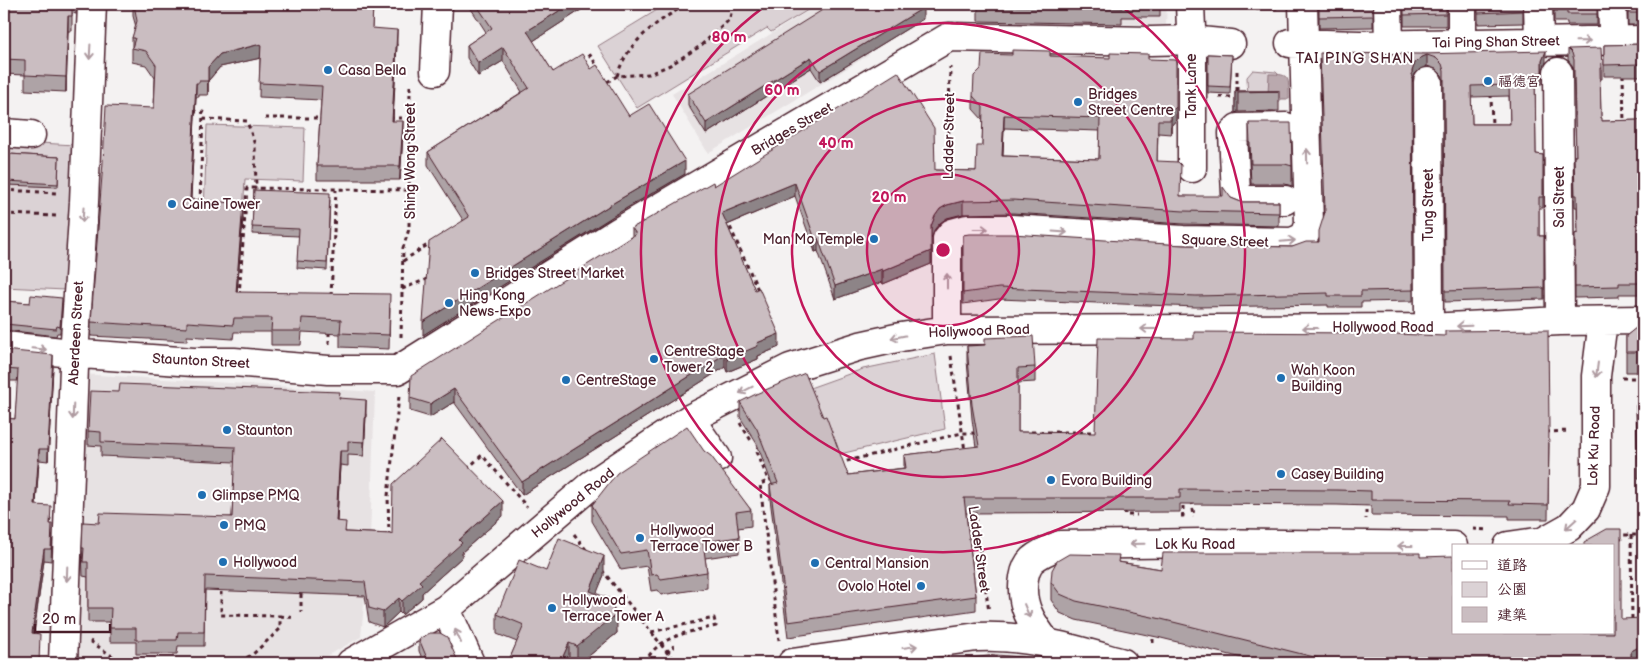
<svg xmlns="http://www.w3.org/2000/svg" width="1647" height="667" viewBox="0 0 1647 667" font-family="'Balsamiq Sans','LXGW WenKai TC',sans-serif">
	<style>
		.built { fill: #e7e2e3 }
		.green { fill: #dbd2d5; stroke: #927880 }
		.water { fill: #baa9ae; stroke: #8d727a }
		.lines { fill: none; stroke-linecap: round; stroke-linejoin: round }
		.minor-casing { stroke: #4a1f2b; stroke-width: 31 }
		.major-casing { stroke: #4a1f2b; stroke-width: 31 }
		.path { stroke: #4a1f2b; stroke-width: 3; stroke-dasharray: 4 4; stroke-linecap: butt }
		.minor { stroke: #fff; stroke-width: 28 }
		.major { stroke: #fff; stroke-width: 28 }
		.path-bridge { stroke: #4a1f2b; stroke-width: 3; stroke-dasharray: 4 4; stroke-linecap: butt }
		.wall { fill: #aea3a6; stroke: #4a1f2b; fill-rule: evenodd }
		.shaded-wall { fill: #8d8487; stroke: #4a1f2b }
		.building { fill: #cabdc1; stroke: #4a1f2b; fill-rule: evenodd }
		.oneway { stroke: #ae9aa0 }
		.ring { fill: none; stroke: #c2185b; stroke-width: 2.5 }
		.poi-dot { fill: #1f6fb2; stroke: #fff; stroke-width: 2 }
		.labels { text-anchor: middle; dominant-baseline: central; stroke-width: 4; stroke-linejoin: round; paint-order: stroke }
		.street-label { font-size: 14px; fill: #4a1f2b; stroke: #fff }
		.poi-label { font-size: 14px; fill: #4a1f2b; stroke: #fff; text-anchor: start }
		.neighbourhood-label { font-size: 15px; letter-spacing: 1px; fill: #4a1f2b; stroke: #fff }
		.centre { fill: #c2185b; stroke: #fff; stroke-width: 2.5 }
		.ring-label { font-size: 15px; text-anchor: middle; font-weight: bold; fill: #c2185b; stroke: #fff; stroke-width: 4; stroke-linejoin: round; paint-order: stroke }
	</style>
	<rect width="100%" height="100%" fill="#f4f2f2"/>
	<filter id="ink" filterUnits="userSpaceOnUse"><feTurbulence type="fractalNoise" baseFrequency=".02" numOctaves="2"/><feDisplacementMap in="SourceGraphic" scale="10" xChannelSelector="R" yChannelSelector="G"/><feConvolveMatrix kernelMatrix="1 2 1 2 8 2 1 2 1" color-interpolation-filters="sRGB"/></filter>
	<g filter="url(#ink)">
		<path class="built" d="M820,4h18l31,51 -161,98 -36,-59z
			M1037,4h130l-1,21 -130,-2z
			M81,374l294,18 -5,146 -9,99 -34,19 -44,7h-208z"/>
		<path class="green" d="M667,4h151l-47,28 -4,-4 -130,80 -39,-62z
			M1253,70l23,2 11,11v9l-10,12 -29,-5 -1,-22z
			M207,125l98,3 -2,53 -58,-2 -2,35 -39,-1z
			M4,141l71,4 -10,145 -61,-3z
			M935,354l10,75 -109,26 -29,-66 56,-20z"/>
		<path class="water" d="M1269,74c23,0 19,4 20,25h-15l-6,-5z"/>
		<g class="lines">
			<defs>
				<path id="minor" d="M1190,4l2,49v115
					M1388,4l1,40
					M1462,4v25
					M1538,4l1,37
					M1612,4l1,24
					M1290,43l70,2 283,-5
					M435,71l3,-67
					M1558,72l2,249
					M1428,82l1,246
					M4,133l27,2
					M1285,200h-43l-6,-6 -3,-61 5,-5 48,-1
					M947,330v-91l5,-6 15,-4h45l171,11 109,2c11,-4 14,-6 17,-18l-6,-220
					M4,346l78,8 111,8h41l94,8h70l220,-138 331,-195 202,4 39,-1 41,4
					M691,418l8,14 18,26
					M1508,546l36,-5 25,-14 17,-18 10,-23v-110l7,-55
					M446,609l24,54
					M1047,643c-15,-19 -28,-39 -23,-65 1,-6 3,-13 8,-18 8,-7 18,-11 28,-15l143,-2 250,3
					M63,663l12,-323 9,-138 8,-198
					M351,663l95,-54 145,-124 100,-67 99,-50 70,-22 41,-9 46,-7 482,-2 131,-7 83,-1"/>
				<path id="major" d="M792,663l185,-26c50,-3 99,13 146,26"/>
			</defs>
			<use href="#minor" class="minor-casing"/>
			<use href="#major" class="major-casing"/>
			<path class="path" d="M582,61l8,-6 8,12
				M1623,74l1,51
				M617,76c10,-34 41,-56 71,-72
				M607,82l10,-6 32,-2 21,-9 29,-18 28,-25 3,-5 4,-13
				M1491,94l1,33
				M1219,97h18v-27
				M193,112h10l-3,91
				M265,118h59
				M390,118h20
				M203,119l44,2 8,24 1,44
				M948,173l2,-106
				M4,190l54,3
				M4,214l54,2
				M727,220l32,72
				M403,261l29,-19
				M402,289l25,-10
				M239,295l8,-107 163,2
				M331,296l5,-106
				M401,337l2,-89 6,-19 1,-147
				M329,344v-14
				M951,356l14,95
				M1622,378h21
				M740,423l12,19
				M1031,432h68
				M1546,432l23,-1
				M761,447l-5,2 12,31
				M839,463l123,-30h15
				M467,469l15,-14 45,52
				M773,479l-13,5 19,156
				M1192,501l2,16
				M1366,502v17
				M974,509l15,103
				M1125,510v5h12
				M1181,516h2v-11l3,-5
				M1473,529l16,1
				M574,534l13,17
				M966,535l11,-2
				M1631,535l1,87
				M389,536l-1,-40 11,-100
				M1619,541l5,-6h19
				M602,570l54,68
				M301,594v18
				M280,616l15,2
				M90,641l25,17 26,5
				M661,643l15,20
				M1153,643v-10
				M670,652l-2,-1 6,-5
				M200,663l5,-2 32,1 15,-7 28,-26v-13l-59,-1v-23
				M645,663c12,-27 44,-31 71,-37l-2,-8 -63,14
				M653,663l2,-5 8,3 -1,2
				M677,663l7,-6"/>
			<use href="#minor" class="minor"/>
			<use href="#major" class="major"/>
			<path class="path-bridge" d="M656,638l19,25
				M666,652l8,-6
				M677,663l7,-6"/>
		</g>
		<path class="wall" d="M6,4h70v10l-4,-1v18h-4l-2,61 -41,-2v-15l-21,-1v-68h2z
			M133,4h240l-1,24 25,16 -4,77 10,14 -3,45h-83v-14l4,-66 -62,-3 1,-39 -40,9 -12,14v14h-9v2h-3l-5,102 52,19 -6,74 153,16 -1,41 -49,-2v-13l-38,-2 -1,13h-30v-13h-37l-1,7 -46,-3v5l-96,-5v-14l63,-214 1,-30 -9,-13 -14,-3v-24l4,-11 -3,-11z
			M468,4h122l-57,37 20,31 38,-3 38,47 56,58 -70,41 -192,120 40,-115 -35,-55v-13l94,-60 -19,-31 -25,15 -11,-18v-13l19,-13z
			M978,4h182v13h-38v7l-144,-3z
			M1210,4h67v5h-67z
			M1319,4h54v23l-54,1z
			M1404,4h42v22h-42z
			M1478,4h45v19l-45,1z
			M1554,4h43v21h-30v-3h-13z
			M1628,4h15v21h-15z
			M923,19l-103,63 -9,-14 -105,66 -18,-29v-11z
			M1643,44v250h-24v3l-44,1v-64l2,-1v-26h-2l-1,-51h2l-2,-72v-13l-2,-6 -4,-5v-11l34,19v11h-2l1,39 1,3 39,-1v-44h-37v-31z
			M1208,54l24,1 -2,39 -22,-1z
			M1421,54l125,8 -4,10v12h-7l1,70 7,1v53h-4v28h5v63l-99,3 -1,-220 -2,-7 -6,-6 -9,-3 -7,3 -5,5 -3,8 1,219 -52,1v5h-33v-2l-132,2 -197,-8 -36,5v-69l220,10 109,2 27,-5zM1509,96l1,28h-38l-1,-27z
			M1050,56l98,4 28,60 -5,6v8l-13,-1 -1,28 23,35 51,2 10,4h38v24l-95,-2 -171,-11 -50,1 -16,4 -7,5 -5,6 -4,10v25l-48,20 -1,-2 -47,17 -17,-48 -3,1 -20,-56 -68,29 52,122 -21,9v3l-31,13 -2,-5 -203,128 -68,-93 -24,15 -20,-6v-13l222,-162v-8l82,-42 221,-16 41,1 6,-25 1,-26 -10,-11v-13zM1004,128l96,3 -1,28 -96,-3z
			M1235,91h44v20l-41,1 -3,1z
			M1249,123l43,43v20l-7,-2h-34l-2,-41z
			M9,154l50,3 -1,30 -51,-2z
			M254,190l76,10 -3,70 -30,-2 2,-32 -47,-2z
			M4,301l26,2 32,1 -2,29h-3l-1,3 -51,-6v-2h-1z
			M1643,323v49h-17v-36z
			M985,345l50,22v15l-17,1v49l531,11 -1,76h-39v-3l-138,-1v-9l-34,-1 -157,-1v8l-214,1 10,83v14l-188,27 -18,-138v-14l2,-1 -15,-40 -17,-27v-15l83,15 25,58 56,-7v-13l72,-8 -4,-28 -5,-58v-15z
			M4,350l49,17 -5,94 -9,-1 -3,45 15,13 -1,6 2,12 -1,25 -7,-1 -10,73 6,30h-35v-2h-1v-158h1l2,-37h-3v-48l11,1 3,-38h-14z
			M340,398l26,16 -2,42 -16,-1v11l-8,-1 -3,56 9,11 46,2 111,-18 -41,36v5l-40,36v5l-20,17 -3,-3 -16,15 -14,-5 -4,-26 -160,-6 -1,56h-26l-1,8h-41v-12h-26v-20h-22v-45l-5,-1 -1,-28 17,-25 133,-6 3,-55 -134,-6v-10l-13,-1v-14z
			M1636,405h7v73h-5v-31h-1z
			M704,451l47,59v16l-13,2 1,9v16l-34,5 2,14v16l-46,7 -4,-5 -6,1 -4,-25 -26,4 -29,-49v-16z
			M1420,557l201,62 22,44h-380l-106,-26 -81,-17 -16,-7 -9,-13v-18l68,-20 42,7z
			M546,571l58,4 -8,18 17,15 4,25 -37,30h-9l-2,-1 -1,1h-58v-5l7,-16 -20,-8v-20z
			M419,639l37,18 5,6h-37l-5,-12z"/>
		<path class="shaded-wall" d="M570,4h20l-63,41v-14z
			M923,8v11l-103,63v-11z
			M68,16v15l-2,61v-15z
			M397,30v14l-5,91v-14z
			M261,44v14l-41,9 -12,14v14v-28l12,-13z
			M503,47v14l-25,15v-13z
			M1546,51v11l-4,10v-11z
			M1427,55v11l-7,3 -5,5 -3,8v-11l3,-8 5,-5z
			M811,57v11l-105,66v-11z
			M196,83v14l-6,116v-14z
			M1238,92v20l-3,1v-20z
			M1176,107v13l-5,6v8v-22z
			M1004,115v13l-2,41v-13z
			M403,121v14l-3,45v-14z
			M685,161v13l-70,41 -192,120v-13l192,-120z
			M795,183v13l-73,31v-14z
			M963,201v13l-16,4 -7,5 -5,6 -4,10v-13l4,-10 5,-7 7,-4z
			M243,204v14l-7,88v-14z
			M818,238v13l-3,1v-13z
			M931,251v13l-48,20v-13z
			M882,269v13l-47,17v-13z
			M779,334v13l-21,9v3l-31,13v-13l30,-16z
			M725,354v13l-203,128v-13z
			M53,355v12l-5,94v-12z
			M454,389v13l-24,15v-13z
			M366,400v14l-2,42v-14z
			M39,449v11l-4,57v-12z
			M340,451v14l-4,71v-15z
			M503,501v15l-41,36v5l-40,36v5l-20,17v-14l17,-20 40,-41z
			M44,549v11l-12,85v-12z
			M604,556v19l-14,35v-19z
			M399,598v14l-16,15v-15z
			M613,600v17l4,-3v19l-37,30h-3v-17l34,-41z
			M569,643v19l-1,1h-8z
			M1643,645v18h-12v-12z
			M1631,659v4h-15z"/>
		<path class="building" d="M6,4h66v12h-4l-2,61 -41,-2v-15l-21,-1v-53h2z
			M134,4h239l-1,24 25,2 -5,91h11l-3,45h-83l5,-80 -63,-3 2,-39 -41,10 -12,13v14h-9v2h-3l-6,116 53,5 -7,88 154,2 -1,41 -49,-2 1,-13 -39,-2 -1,13h-30l1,-13h-38l-1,7 -46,-3v6l-96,-6 12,-160 3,-56 48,2 2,-43 -10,-14 -14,-3 3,-10h-3l5,-17z
			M476,4h94l-43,27 26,41 29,-18 9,15 6,-4 32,51 20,-12 36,57 -70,41 -192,120 6,-80 40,-25 -41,-65 101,-64 -26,-41 -25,16 -11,-18 25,-17z
			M832,4h88l3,4 -103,63 -9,-14 -105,66 -18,-29z
			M978,4h144v4l-144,-3z
			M1319,4h54v12l-54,1z
			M1404,4h42v10l-42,1z
			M1478,4h45v7l-45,2z
			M1554,4h43v10h-30v-3h-13z
			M1628,4h15v9h-15z
			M1643,44v239h-24v3l-44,1v-53l3,-1 -1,-38h-2l-1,-39h2l-2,-83v-13l-2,-7 -4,-4 33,-1 1,20h-2l1,50h1v3l39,-1v-56l-37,1v-20z
			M1012,50l38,1v5l60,2v-5l38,1v5l28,1v47l-5,5v8h-13l-1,41 21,1 3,3 -1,31h43v-9l8,11 10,4h38v11l-95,-2 -171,-11 -50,1 -16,4 -7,4 -5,7 -4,10v25l-48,20 -1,-2 -47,17 -17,-48 -3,1 -20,-56 -73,30 33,77 4,-2 20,46 -22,9 1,3 -31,13 -2,-5 -203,128 -68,-93 -24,15 -20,-6 1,-22 225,-142 -4,-6 81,-46 1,4 184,-114 36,56 1,42 41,1 1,-25h5l1,-39 -10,-11 1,-20 7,-7 1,-15 30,1zM1004,115l96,3 -1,41 -97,-3z
			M1546,51l-4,10v12h-7l1,81 7,1v42h-4v39h5v52l-99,3 -1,-220 -2,-7 -6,-6 -9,-3 -7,3 -5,5 -3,8 1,219 -52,1v5h-33v-3l-132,3 -197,-8 -36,5v-58l6,-1h43l171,11 109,2 14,-5h13v-11l6,-19 -5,-159 101,1zM1509,85l1,39h-38l-1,-38z
			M1208,54l24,1 -2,32 -22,-1z
			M1235,91h44l-41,1 -3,1z
			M1249,123h42l1,43 -7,-2h-34z
			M9,154l50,3 -1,27 -51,-3z
			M254,190l76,3 -3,70 -30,-2 2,-32 -47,-2z
			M31,295l31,3 -2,29 -3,-1 -1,3 -51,-5v-2h-1v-21l26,2z
			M1642,323h1v29h-17v-16z
			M1548,330l1,99 -1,76 -39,-1 1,-3 -139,-1v-9l-34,-1 -157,-1v9h-216l12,98 -188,26 -18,-137 8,-2 -21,-54 -17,-27 16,-8 49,-21 18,44 3,-1 22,59 58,-7 -2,-13 75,-9 -7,-41 -5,-59 18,-1v-7l48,-2 2,31 -17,1v64l77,1 3,-95 96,1v-7l176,1 75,3v-5z
			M4,350l49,5 -5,94h-9l-4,56 16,1 -1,18h2l-1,25h-7l-12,84 8,1 -1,29h-13l-21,-6v-7h-1v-147h1l3,-48 -4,-1v-36l11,1 3,-49 -14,-1z
			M120,384l220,8 -1,6 27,2 -2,42 -16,-1v10h-8l-4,70 10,1 -1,10 47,2 1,-50 49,-45 61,62 -44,39 3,3 -43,38 3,3 -20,17 -3,-3 -16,14 -14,-4 -4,-26 -160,-6 -1,56h-26l-1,8h-41v-12h-26l1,-20h-23v-46h-5l1,-14h-2l1,-26 16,1 1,-10 132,4 3,-70 -134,-5v-10l-13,-1 2,-40 29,1z
			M1636,405h7v52l-5,1 1,-31h-2z
			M687,426l17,25 7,5 40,54 -15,2 3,25 -36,5 4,30 -46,7 -4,-5 -6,1 -4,-25 -26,4 -29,-49 25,-32z
			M1607,529h14v90l22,-1v27l-12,6v8l-15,4h-278l-181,-45 -81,-17 -16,-7 -9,-12 1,-12 5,-9 12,-7 50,1 -1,7 43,7 2,-16h257v4l33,-1v77h160v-87h-29v-4z
			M559,538l45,18 -14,35 23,9 -2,5 6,9 -40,32 -8,-3 -9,20h-37l-13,-5 14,-33 -27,-11 22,-54 27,11z
			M430,633h10l7,4 9,20 5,6h-32l-10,-24z
			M996,655l25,2 37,6h-128z"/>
		<defs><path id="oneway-shaft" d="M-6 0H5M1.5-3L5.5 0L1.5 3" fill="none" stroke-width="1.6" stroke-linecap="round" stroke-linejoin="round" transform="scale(1.25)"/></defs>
		<g class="oneway">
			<use href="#oneway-shaft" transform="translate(1583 41) rotate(-1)"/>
			<use href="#oneway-shaft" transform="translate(90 52) rotate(93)"/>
			<use href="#oneway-shaft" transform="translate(1307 156) rotate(-91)"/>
			<use href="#oneway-shaft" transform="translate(83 215) rotate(94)"/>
			<use href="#oneway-shaft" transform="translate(981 229)"/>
			<use href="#oneway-shaft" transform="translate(1060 232) rotate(4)"/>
			<use href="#oneway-shaft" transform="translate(1288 241) rotate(-5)"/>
			<use href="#oneway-shaft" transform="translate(947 281) rotate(-90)"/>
			<use href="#oneway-shaft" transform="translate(1464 326) rotate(178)"/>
			<use href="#oneway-shaft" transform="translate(1310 328) rotate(180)"/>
			<use href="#oneway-shaft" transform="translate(1148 329) rotate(180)"/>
			<use href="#oneway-shaft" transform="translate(898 337) rotate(169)"/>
			<use href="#oneway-shaft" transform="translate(39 349) rotate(5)"/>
			<use href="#oneway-shaft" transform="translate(1597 370) rotate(97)"/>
			<use href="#oneway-shaft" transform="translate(746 390) rotate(153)"/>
			<use href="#oneway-shaft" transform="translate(73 412) rotate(92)"/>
			<use href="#oneway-shaft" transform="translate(1571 524) rotate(138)"/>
			<use href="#oneway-shaft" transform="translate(1137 544) rotate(179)"/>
			<use href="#oneway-shaft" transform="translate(1405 546) rotate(180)"/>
			<use href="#oneway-shaft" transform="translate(67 574) rotate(92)"/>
			<use href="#oneway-shaft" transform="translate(1027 611) rotate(67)"/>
			<use href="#oneway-shaft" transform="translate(458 636) rotate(-114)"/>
			<use href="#oneway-shaft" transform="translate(910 647) rotate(-8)"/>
		</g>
	</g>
	<circle cx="943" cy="250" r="76" fill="#c2185b" fill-opacity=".12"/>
	<g class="ring">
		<circle cx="943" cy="250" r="76"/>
		<circle cx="943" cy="250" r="151"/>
		<circle cx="943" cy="250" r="227"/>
		<path d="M1118 4A302 302 0 1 1 768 4"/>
	</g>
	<g class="poi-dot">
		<circle cx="328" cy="70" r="5"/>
		<circle cx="1488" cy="81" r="5"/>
		<circle cx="1078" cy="102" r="5"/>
		<circle cx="172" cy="204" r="5"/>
		<circle cx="874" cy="239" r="5"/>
		<circle cx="475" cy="273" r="5"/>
		<circle cx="449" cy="303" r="5"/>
		<circle cx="654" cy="359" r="5"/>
		<circle cx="1281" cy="378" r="5"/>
		<circle cx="566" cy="380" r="5"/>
		<circle cx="227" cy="430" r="5"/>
		<circle cx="1281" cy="474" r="5"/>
		<circle cx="1051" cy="480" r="5"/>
		<circle cx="202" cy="495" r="5"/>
		<circle cx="224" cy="525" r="5"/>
		<circle cx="640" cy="538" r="5"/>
		<circle cx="223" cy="562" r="5"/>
		<circle cx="815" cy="563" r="5"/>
		<circle cx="921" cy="586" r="5"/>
		<circle cx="552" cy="608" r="5"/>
	</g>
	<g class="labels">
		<g class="street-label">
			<text transform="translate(1496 42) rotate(-1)">Tai Ping Shan Street</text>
			<text transform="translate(1191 86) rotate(-90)">Tank Lane</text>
			<text transform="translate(792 129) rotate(-30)">Bridges Street</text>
			<text transform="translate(949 136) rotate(-89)">Ladder Street</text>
			<text transform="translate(410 161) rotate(-90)">Shing Wong Street</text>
			<text transform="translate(1559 197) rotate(-90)">Sai Street</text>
			<text transform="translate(1428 205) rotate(-90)">Tung Street</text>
			<text transform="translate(1225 241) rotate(2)">Square Street</text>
			<text x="1383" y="327">Hollywood Road</text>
			<text transform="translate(979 331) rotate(-2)">Hollywood Road</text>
			<text transform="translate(76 333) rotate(-87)">Aberdeen Street</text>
			<text transform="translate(201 361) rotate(3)">Staunton Street</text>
			<text transform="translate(1594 446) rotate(-88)">Lok Ku Road</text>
			<text transform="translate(573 503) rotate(-39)">Hollywood Road</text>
			<text x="1195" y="544">Lok Ku Road</text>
			<text transform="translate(979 549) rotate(82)">Ladder Street</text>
		</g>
		<g class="poi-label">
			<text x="338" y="70">Casa Bella</text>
			<text x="1498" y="81">福德宮</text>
			<text x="1088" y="94">Bridges<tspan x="1088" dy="16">Street Centre</tspan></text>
			<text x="182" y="204">Caine Tower</text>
			<text x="864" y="239" text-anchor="end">Man Mo Temple</text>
			<text x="485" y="273">Bridges Street Market</text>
			<text x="459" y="295">Hing Kong<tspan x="459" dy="16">News-Expo</tspan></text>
			<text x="664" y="351">CentreStage<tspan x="664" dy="16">Tower 2</tspan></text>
			<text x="1291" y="370">Wah Koon<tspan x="1291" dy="16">Building</tspan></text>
			<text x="576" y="380">CentreStage</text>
			<text x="237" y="430">Staunton</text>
			<text x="1291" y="474">Casey Building</text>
			<text x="1061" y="480">Evora Building</text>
			<text x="212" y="495">Glimpse PMQ</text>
			<text x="234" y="525">PMQ</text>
			<text x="650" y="530">Hollywood<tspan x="650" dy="16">Terrace Tower B</tspan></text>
			<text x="233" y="562">Hollywood</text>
			<text x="825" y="563">Central Mansion</text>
			<text x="911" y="586" text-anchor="end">Ovolo Hotel</text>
			<text x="562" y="600">Hollywood<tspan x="562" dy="16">Terrace Tower A</tspan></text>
		</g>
		<g class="neighbourhood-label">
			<text x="1355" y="58">TAI PING SHAN</text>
		</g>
	</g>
	<circle cx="943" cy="250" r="8" class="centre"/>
	<g class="ring-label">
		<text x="729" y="42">80 m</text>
		<text x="782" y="95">60 m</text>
		<text x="836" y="148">40 m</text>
		<text x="889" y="202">20 m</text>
	</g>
	<rect width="1647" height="667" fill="none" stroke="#fff" stroke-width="20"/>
	<rect x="10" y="10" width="1627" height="647" fill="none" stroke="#4a1f2b" stroke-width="2" filter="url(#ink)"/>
	<rect x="1452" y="544" width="162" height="90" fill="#ffffff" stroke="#b7a5aa"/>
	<rect x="1462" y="561" width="25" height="8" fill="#ffffff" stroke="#b7a5aa"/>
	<text x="1497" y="570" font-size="15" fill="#4a1f2b">道路</text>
	<rect x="1462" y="582" width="25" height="15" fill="#dbd2d5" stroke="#b7a5aa"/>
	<text x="1497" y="594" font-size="15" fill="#4a1f2b">公園</text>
	<rect x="1462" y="607" width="25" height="15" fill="#cabdc1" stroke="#b7a5aa"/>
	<text x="1497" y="620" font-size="15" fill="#4a1f2b">建築</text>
	<path d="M35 624v8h75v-8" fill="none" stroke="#4a1f2b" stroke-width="2.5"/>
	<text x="42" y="624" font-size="15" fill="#4a1f2b" stroke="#ffffff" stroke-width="4" paint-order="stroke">20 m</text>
</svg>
